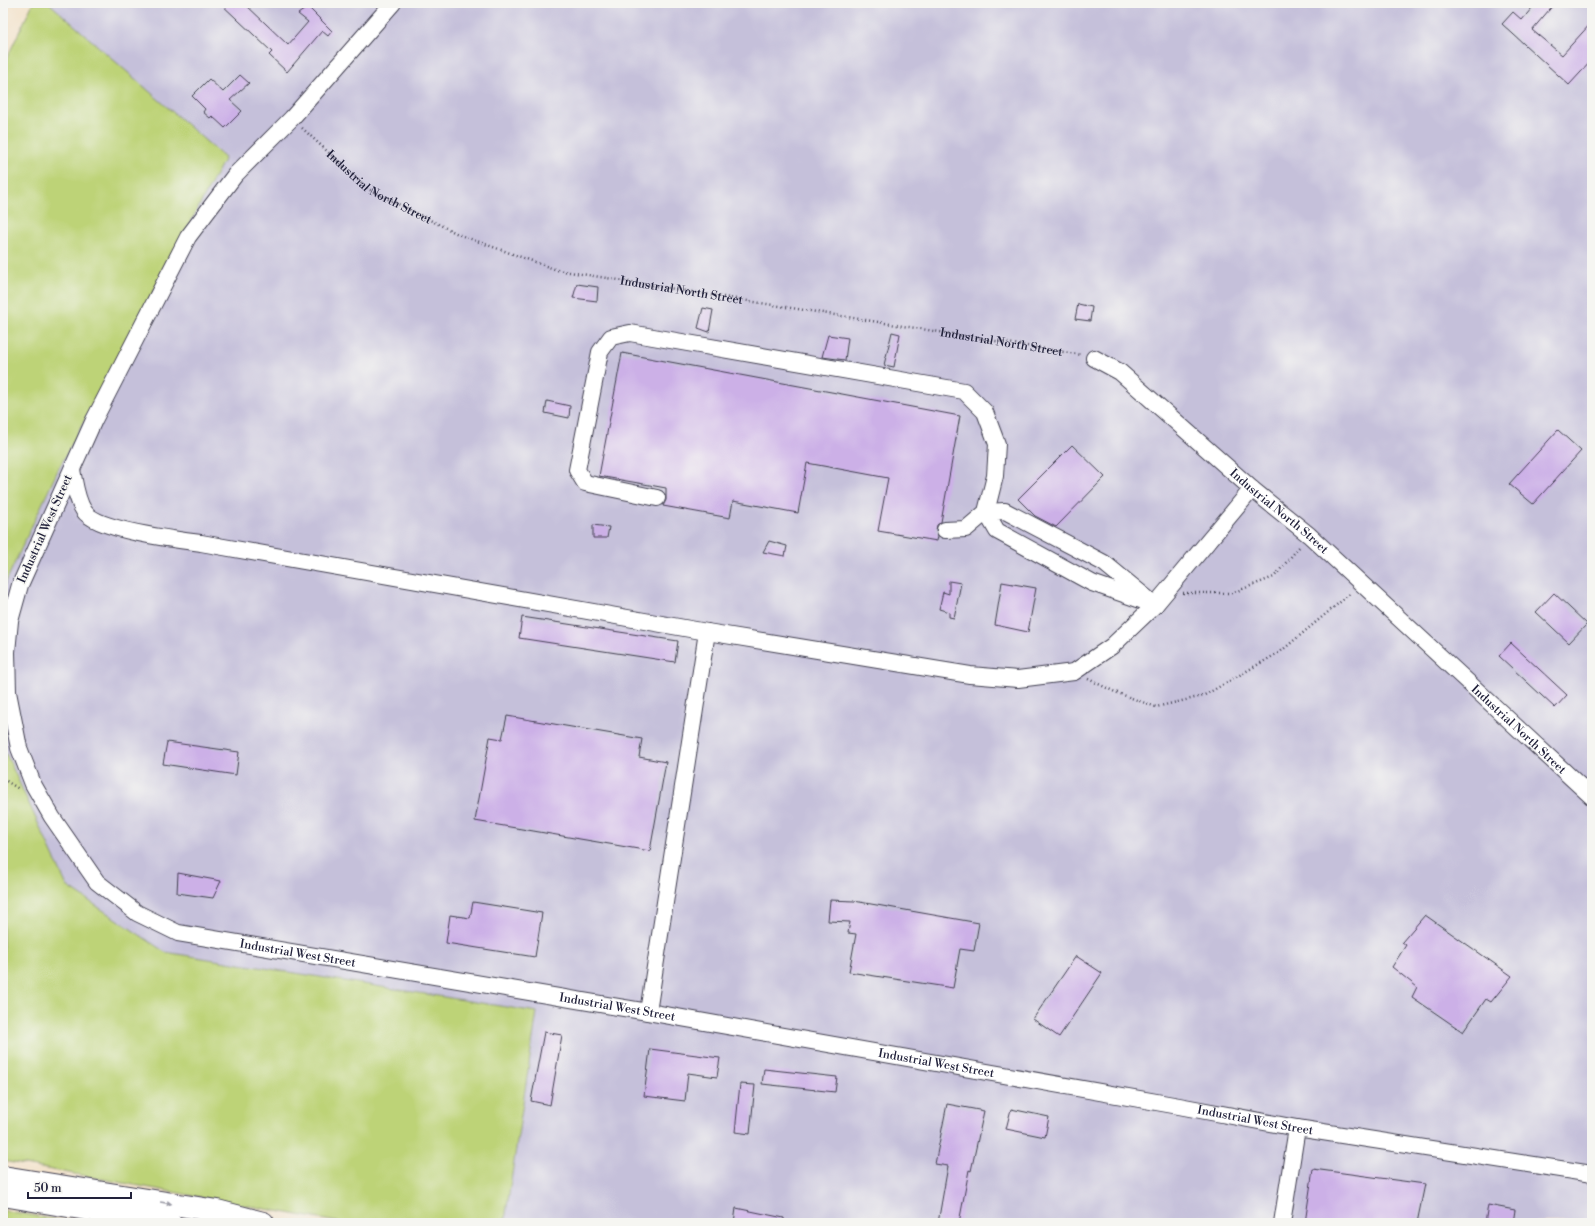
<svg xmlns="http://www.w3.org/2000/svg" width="1595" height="1226" viewBox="0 0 1595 1226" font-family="'Libre Bodoni',serif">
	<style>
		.industrial { fill: #c5c0da }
		.green { fill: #bdd377; stroke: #707a59 }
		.building { fill: #ccb0e7 }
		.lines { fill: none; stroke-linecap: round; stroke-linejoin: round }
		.minor-casing { stroke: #413f50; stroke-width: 18 }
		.highway-casing { stroke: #413f50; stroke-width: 24 }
		.path { stroke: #413f50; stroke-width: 2.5; stroke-dasharray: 1 3; stroke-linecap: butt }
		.minor { stroke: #fff; stroke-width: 16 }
		.highway { stroke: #fff; stroke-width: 22 }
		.oneway { fill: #9c9ca7 }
		.labels { text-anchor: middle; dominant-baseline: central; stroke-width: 3; stroke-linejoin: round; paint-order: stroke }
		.street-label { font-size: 12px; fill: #22223b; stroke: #f6f6f2 }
	</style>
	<rect width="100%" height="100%" fill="#f6f6f2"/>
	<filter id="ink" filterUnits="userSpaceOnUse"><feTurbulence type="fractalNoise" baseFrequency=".025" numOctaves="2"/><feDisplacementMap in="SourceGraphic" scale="8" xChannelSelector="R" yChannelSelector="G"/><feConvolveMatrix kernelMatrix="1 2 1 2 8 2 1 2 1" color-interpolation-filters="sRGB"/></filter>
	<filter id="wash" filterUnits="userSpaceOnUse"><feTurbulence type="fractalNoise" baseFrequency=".012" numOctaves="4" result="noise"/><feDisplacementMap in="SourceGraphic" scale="16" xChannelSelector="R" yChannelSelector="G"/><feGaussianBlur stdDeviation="0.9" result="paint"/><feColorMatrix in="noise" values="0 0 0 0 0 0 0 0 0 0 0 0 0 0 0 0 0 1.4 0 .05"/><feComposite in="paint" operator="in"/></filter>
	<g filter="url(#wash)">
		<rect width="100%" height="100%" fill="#f3e2ca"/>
		<path class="industrial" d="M49,3h1543v1220h-1071l-16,-3 32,-208 -372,-60 -98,-66 -64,-139v-159l56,-120 165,-310z"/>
		<path class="green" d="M33,3h16l176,155 -166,310 -56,120v-522z
			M3,747l64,139 98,66 372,60 -32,208 16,3h-179l-339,-62z
			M3,1210l72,13h-72z"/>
		<g id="blocks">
			<path class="building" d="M220,3h24l44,42 20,-23 -10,-8 10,-7 24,24 -4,5 -6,-5 -35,41 -18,-17 3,-3z
				M1536,3h19l-23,27 30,25 30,-33v38l-23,25 -67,-61 11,-12 9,8z
				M240,75l9,8 -19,17 12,11 -17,17 -13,-12 -2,2 -7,-6 2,-3 -13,-13 17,-17 14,13z
				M577,284l21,3 -1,14 -24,-3z
				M1078,304l14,3 -2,14 -15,-2z
				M703,308l10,2 -4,22 -11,-4z
				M892,332l8,2 -6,33 -10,-2z
				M828,335l20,3 -3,22 -23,-3z
				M622,353l338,63 -19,106 -4,3 -1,5 2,6 -1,5 -59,-10 10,-53 -81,-15 -9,50 -65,-12 -3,17 -67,-12 3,-6v-12l-67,-12z
				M547,401l23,5 -1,12 -24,-5z
				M1558,430l23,21 -48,53 -24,-20z
				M1072,445l33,32 -49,50 -21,-11 -17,-17z
				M593,525l16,2 -2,11h-14z
				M769,541l18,5 -2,10 -22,-4z
				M949,581l12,2 -7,35 -5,-1v-5l-10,-3 4,-17 6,2z
				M1002,582l34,6 -8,44 -33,-7z
				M1554,593l33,31 -18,19 -33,-31z
				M522,617l156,24 -3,21 -156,-24z
				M1511,643l56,52 -12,13 -56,-52z
				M507,716l135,23 -3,18 27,5 -16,89 -175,-30 15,-84 12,2z
				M167,742l72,10 -3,23 -73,-11z
				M178,873l43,8 -8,17 -36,-5z
				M830,900l24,1 125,22 -5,28 -14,-2 -7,39 -104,-16 7,-38 -8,-1 2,-11 -22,-1z
				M473,902l69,11 -7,44 -89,-14 4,-28 20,3z
				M1425,915l87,61 -21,26 -5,-3 -23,33 -51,-35 5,-10 -25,-20 14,-22 -4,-3z
				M1076,956l26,17 -43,64 -26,-18z
				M544,1032l18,3 -12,70 -19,-4z
				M650,1049l70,9 -3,19 -29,-4 -3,28 -41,-5z
				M764,1069l73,8 -2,15 -73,-8z
				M740,1084l15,1 -5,49 -15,-2z
				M947,1104l37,7 -13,60 -2,-1 -10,53h-21l10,-57 -13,-2z
				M1011,1109l38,8 -4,20 -39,-8z
				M1313,1169l112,15 -8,39h-112z
				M1488,1205l27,5 -2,13h-28z
				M736,1208l48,10v5h-50z"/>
		</g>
	</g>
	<g filter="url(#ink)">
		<use href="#blocks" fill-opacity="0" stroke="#413f50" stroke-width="1"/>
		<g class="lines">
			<defs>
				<g id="minor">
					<path id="s2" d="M393,3l-101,115 -57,57 -47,62 -94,183 -74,165 -10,36 -3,31 1,40 11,56 14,36 19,33 45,65 40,31 41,20 470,79 531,94 118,22 295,46"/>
					<path id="s3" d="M1094,358l26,14 132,117 57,46 283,262"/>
					<path d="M72,470c3,14 4,29 12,41 12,19 94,29 117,32l506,89 263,43 48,4 56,-7 38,-26 43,-41 97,-116"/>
					<path d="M657,498l-72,-15 -8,-13 23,-118 11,-15 19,-4 334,58 21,21 12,32 -2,32 -9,36 -20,17 -21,1"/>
					<path d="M1005,511l99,52 51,42 -63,-22 -95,-52 -11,-19z"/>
					<path d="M648,1012l59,-380"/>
					<path d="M1282,1223l15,-95"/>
				</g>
				<path id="highway" d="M3,1177l214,34 46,12
					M3,1195l167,28"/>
			</defs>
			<use href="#minor" class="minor-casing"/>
			<use href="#highway" class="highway-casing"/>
			<g class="path">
				<path id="s1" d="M302,128l66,61 92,46 97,35 525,85"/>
				<path d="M1183,593h49l42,-16 26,-31"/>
				<path d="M1088,679l27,13 41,15 47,-11 77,-44 71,-59"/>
				<path d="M3,779l16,10"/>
			</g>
			<use href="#minor" class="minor"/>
			<use href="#highway" class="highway"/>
		</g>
		<defs><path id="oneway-solid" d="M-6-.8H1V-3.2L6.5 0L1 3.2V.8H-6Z"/></defs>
		<use class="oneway" href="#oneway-solid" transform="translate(166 1203) rotate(9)"/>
	</g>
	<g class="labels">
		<g class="street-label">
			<text stroke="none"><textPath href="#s1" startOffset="98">Industrial North Street</textPath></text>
			<text stroke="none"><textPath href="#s1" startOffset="422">Industrial North Street</textPath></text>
			<text stroke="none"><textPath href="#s1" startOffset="746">Industrial North Street</textPath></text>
			<text stroke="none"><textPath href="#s3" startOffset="241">Industrial North Street</textPath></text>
			<text transform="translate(45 529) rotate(-66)">Industrial West Street</text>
			<text stroke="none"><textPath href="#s3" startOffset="565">Industrial North Street</textPath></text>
			<text stroke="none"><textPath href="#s2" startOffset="1237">Industrial West Street</textPath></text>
			<text stroke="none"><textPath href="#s2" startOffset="1561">Industrial West Street</textPath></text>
			<text stroke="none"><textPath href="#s2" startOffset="1885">Industrial West Street</textPath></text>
			<text stroke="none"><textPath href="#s2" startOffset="2209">Industrial West Street</textPath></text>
		</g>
	</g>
	<rect width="1595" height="1226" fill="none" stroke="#f6f6f2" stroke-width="16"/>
	<path d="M28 1192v6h103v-6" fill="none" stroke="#22223b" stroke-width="2"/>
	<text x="34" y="1192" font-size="12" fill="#22223b" stroke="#f6f6f2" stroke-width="3" paint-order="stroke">50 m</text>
</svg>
